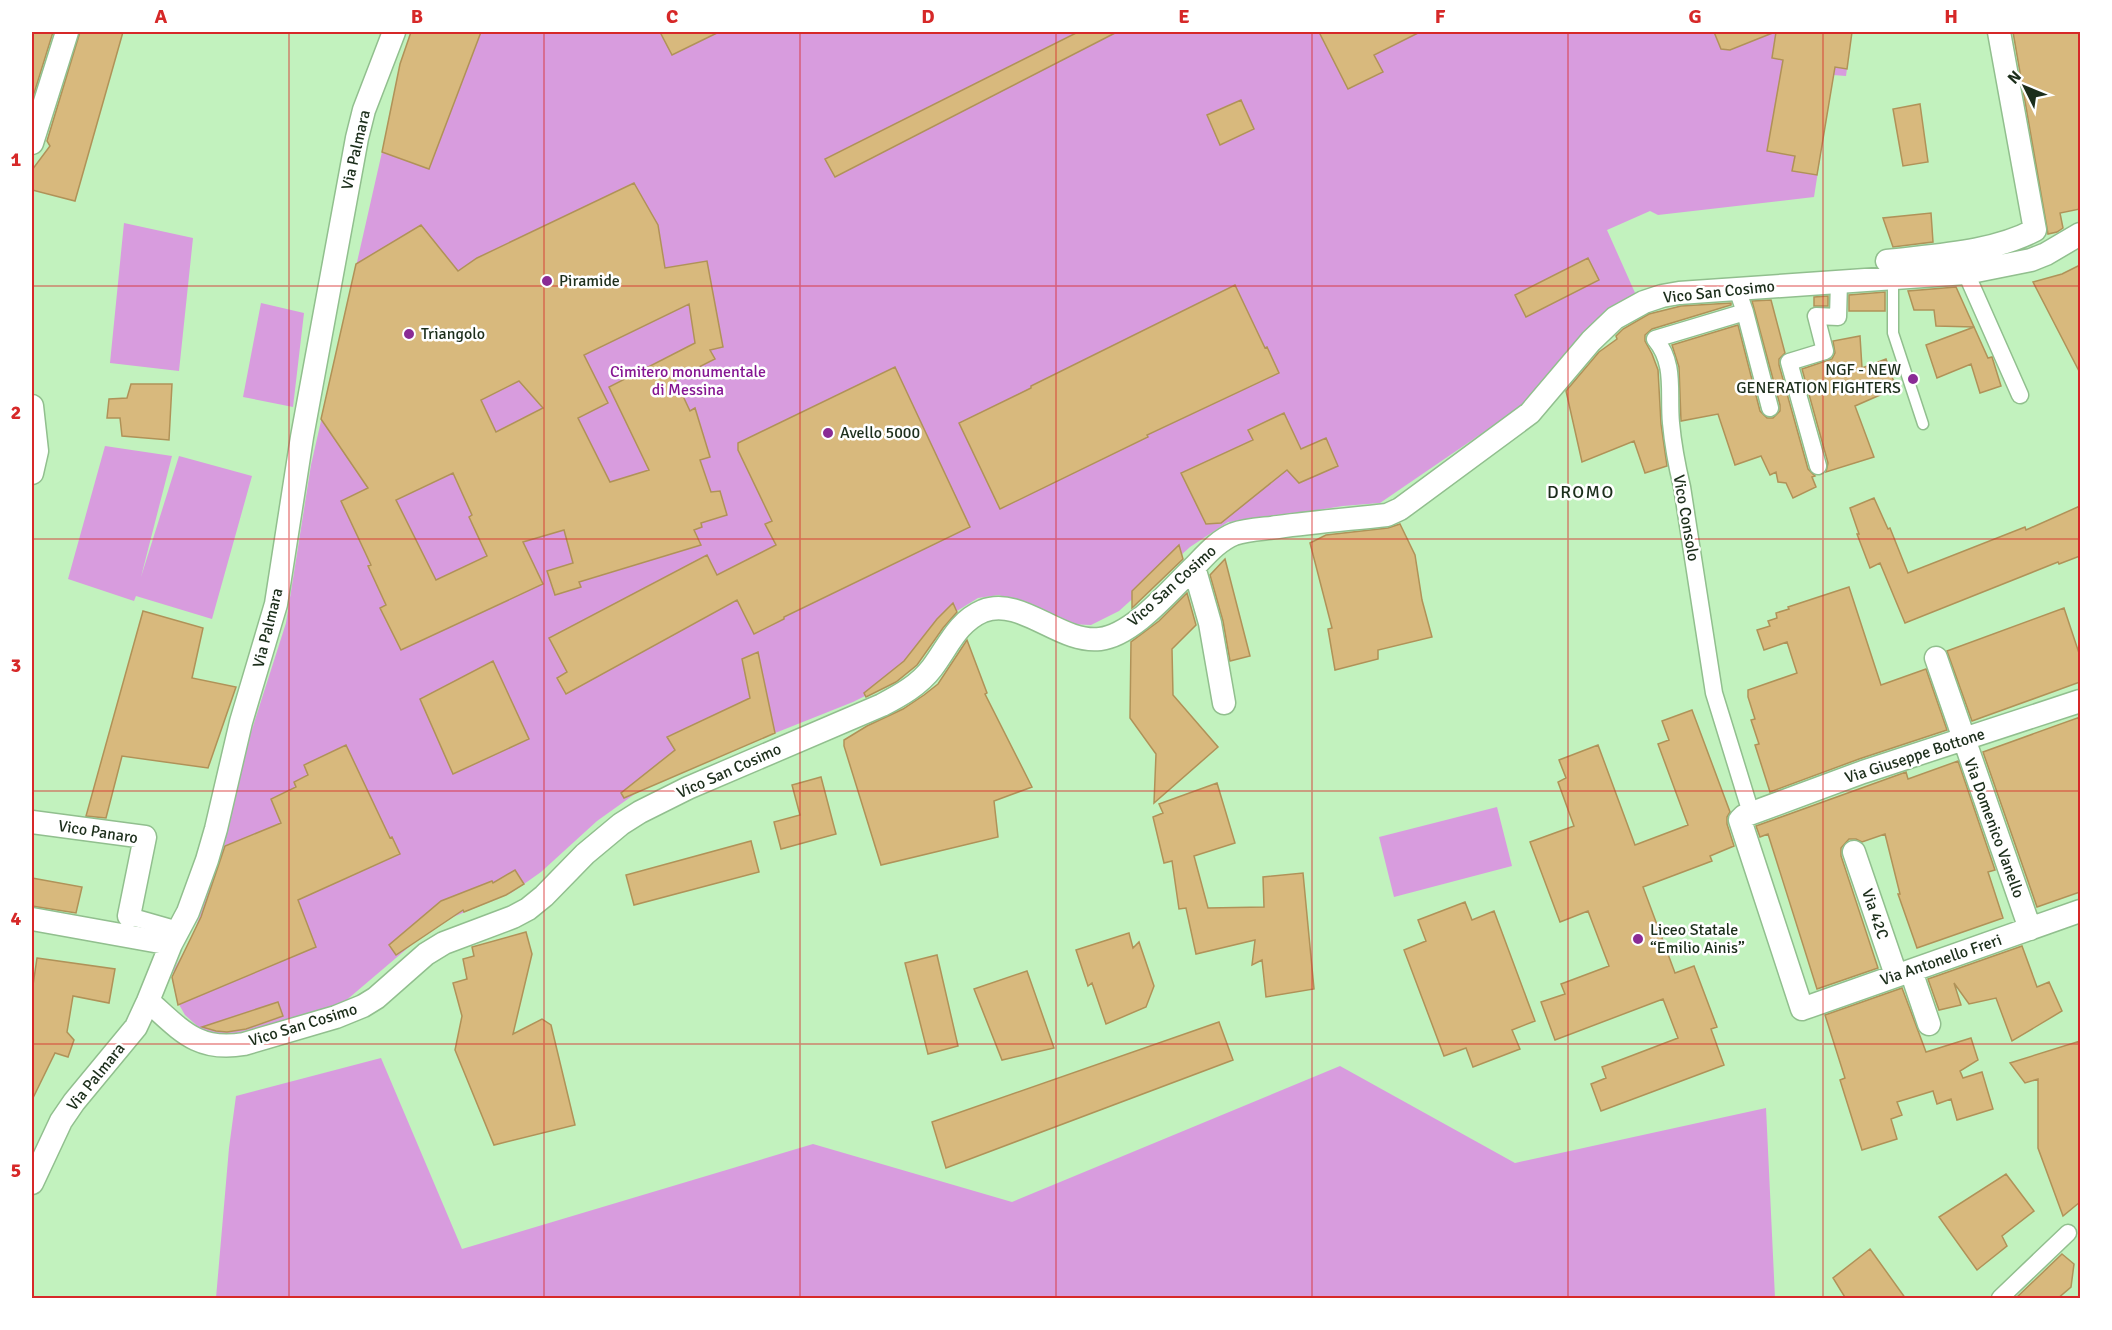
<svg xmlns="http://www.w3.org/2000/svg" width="2112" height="1330" viewBox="0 0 2112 1330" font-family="Signika,sans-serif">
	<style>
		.green { fill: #d89cde }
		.building { fill: #d8b97d; stroke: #b09258; stroke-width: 1.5; fill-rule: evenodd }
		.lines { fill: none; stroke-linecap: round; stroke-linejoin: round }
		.service-casing { stroke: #91bf8e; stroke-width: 13 }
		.pedestrian-casing { stroke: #91bf8e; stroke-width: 19 }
		.minor-casing { stroke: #91bf8e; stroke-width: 25 }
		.service { stroke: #fff; stroke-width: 10 }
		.pedestrian { stroke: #fff; stroke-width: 16 }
		.minor { stroke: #fff; stroke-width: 22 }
		.grid { fill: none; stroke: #d62828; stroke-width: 1.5; stroke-opacity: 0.55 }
		.poi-dot { fill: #8a2b95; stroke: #fff; stroke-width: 2 }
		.labels { text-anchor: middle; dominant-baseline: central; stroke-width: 5; stroke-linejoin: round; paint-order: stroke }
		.street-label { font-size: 16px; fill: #1c2e1b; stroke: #fff }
		.poi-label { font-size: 16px; fill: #1c2e1b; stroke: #fff; text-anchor: start }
		.park-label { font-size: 16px; fill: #851592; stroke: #fff }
		.neighbourhood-label { font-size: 18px; letter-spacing: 1.5px; fill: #1c2e1b; stroke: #fff }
		.neatline { fill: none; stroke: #d62828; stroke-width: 2 }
		.grid-label { font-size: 20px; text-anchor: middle; font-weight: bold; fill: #d62828 }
	</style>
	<rect width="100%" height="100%" fill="#c2f2be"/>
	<path class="green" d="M411,32h1441l-6,44 -13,-1 -19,122 -156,18 -8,-4 -43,19 29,65 -117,113 -139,95 -37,3 -82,13 -33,3 -38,25 -71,64 -28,14 -23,-1 -69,-29 -21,3 -26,16 -75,76 -24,12 -103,41 -111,48 -42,30 -56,51 -17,12 -13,9 -58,24 -37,24 -73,62 -21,8 -93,24 -26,-4 -18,-16 -8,-14 -5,-22 2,-10 18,-31 32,-93 23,-100 39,-122 25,-158 71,-313 18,-88z
		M124,223l69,15 -14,133 -69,-8z
		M261,303l43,10 -11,94 -50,-10z
		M105,446l67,10 -31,121 38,-121 73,20 -40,143 -76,-23 -2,5 -66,-22z
		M1497,807l15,59 -118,31 -15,-60z
		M381,1058l81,191 351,-105 199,58 328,-136 175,97 251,-55 9,190h-1559l13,-150 7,-52z"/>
	<path class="building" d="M32,32h21l-21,68z
		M80,32h43l-48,169 -43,-11v-20l18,-24 -3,-5z
		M411,32h70l-52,137 -47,-17 18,-88z
		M660,32h59l-47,23z
		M1078,32h39l-282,145 -10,-18z
		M1319,32h101l-46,23 9,17 -35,17z
		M1714,32h61l-45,18 -9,-1z
		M1776,32h76l-5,37 -12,-2 -18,108 -25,-4 3,-15 -28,-5 16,-91 -11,-2z
		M2013,32h67v177l-20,4 3,15 -6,4 -9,2z
		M1241,100l13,29 -34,16 -13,-30z
		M1920,104l8,58 -25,4 -10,-57z
		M634,183l24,42 7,43 42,-7 16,86 -13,3 5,9 -40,20 15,32 5,-3 15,49 -10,3 11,32 9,-1 7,24 -26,8 1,4 -8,3 7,15 -122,37 2,5 -26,8 -8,-24 26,-8 -9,-33 -41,12 20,42 -142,66 -21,-42 6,-3 -18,-39 3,-1 -30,-64 27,-13 -47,-69 35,-155 65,-39 37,46 19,-13zM689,304l6,39 -86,44 40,83 -39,12 -32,-64 30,-15 -24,-48zM519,381l24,27 -47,24 -15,-32zM453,473l19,42 -3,2 18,39 -51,24 -40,-80z
		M1931,213l2,29 -40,5 -10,-29z
		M1588,258l11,22 -73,37 -11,-22z
		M2080,265v108l-47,-91 29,-8z
		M1235,285l30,63 2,-1 12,26 -132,62 1,2 -148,72 -41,-86 72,-35v-2z
		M1956,287l18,40 -38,-1 -2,-16h-20l-6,-19z
		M1885,292v19h-36v-16z
		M1828,296v10h-14v-9z
		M1771,300l14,53 -6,6v6l29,104 7,7 -3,1 4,10 -23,11 -7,-15 -8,-1 -2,-10 -6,3 -9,-19 -26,9 -17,-51 -37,7 -2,-54 -7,-22 66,-20 22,86 7,7h6l7,-7v-6l-28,-104z
		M1731,303v2l-79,24 -7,6v6l7,13 6,16 3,54 6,42 -22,7 -11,-32 -52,21 -16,-71 33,-39 18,-13 -1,-3 7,-7 26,-15 32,-8z
		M1974,327l14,31 4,-1 9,29 -21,7 -9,-29 -34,14 -11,-33z
		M1860,336l2,32 24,-9 10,29 -41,18 19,51 -48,15 2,-9 -26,-94 30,-10 3,-6 -2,-12z
		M895,367l75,160 -186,90v2l-30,15 -17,-34 -171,94 -9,-16 10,-6 -18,-34 158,-83 10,20 59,-30 -11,-21 7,-3 -34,-71v-7z
		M131,384h41l-3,56 -47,-4 -2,-18h-13l2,-19 18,-1z
		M1284,413l17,36 25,-11 12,28 -39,17 -12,-13 -66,53 -15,1 -25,-51 72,-33 -5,-10z
		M1874,498l14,31 2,-1 18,45 117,-46 1,3 54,-24v50l-21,8 -1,-2 -153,61 -25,-60 -10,5 -13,-34h2l-9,-26z
		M1400,524l15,31 7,45 10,37 -54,13v9l-43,11 -7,-41 4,-1 -22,-85 16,-8 62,-7z
		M1179,545l4,14 -51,49v-17z
		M1225,559l25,97 -20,5 -7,-40 -13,-46z
		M1849,587l32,98 45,-16 21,61 -88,29 -89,33 -15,-47 4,-1 -8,-24 4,-1 -7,-22v-7l49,-17 -10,-31 -23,8 -7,-20 13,-4 -2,-5 9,-3 -1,-5 13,-4 -1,-2z
		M1187,593l9,32 -24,24 1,46 45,52 -64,56 2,-49 -26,-36 1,-76 28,-21z
		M953,603l4,9 -14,16 -26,37 -21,17 -30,15 -2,-4 40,-32 33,-42z
		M2064,608l16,48v26l-108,39 -25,-70z
		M143,611l60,17 -11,50 44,9 -28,81 -86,-12 -16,62 -20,-2z
		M967,640l20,53 -2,1 47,93 -38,14 4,36 -117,28 -37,-119v-6l23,-14 36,-17 21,-14 14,-11z
		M758,652l17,81 -151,65 -3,-5 54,-43 -8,-13 83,-39 -8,-39z
		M493,661l36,78 -76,35 -33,-75z
		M1692,710l38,102 -3,5v7l7,22 -24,10 2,5 -69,26 32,86 19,-7 23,61 -6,2 13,36 -123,46 -10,-27 15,-6 -4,-11 76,-29 -15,-39 -108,41 -14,-38 24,-8 -4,-10 48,-18 -21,-55 -28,11 -30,-80 44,-16 -16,-44 8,-4 -7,-18 39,-15 37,100 53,-20 -30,-81 11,-4 -7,-19z
		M2080,717v175l-43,15 -54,-155z
		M346,745l44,93 2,-1 8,17 -102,46 18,47 -138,58 -6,-28 29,-60 24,-71 56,-23 -10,-24 25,-12 -2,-5 14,-7 -4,-10z
		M1958,761l37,109 -7,2 15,46 -86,30 -19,-54h2l-15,-60 -23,8 -6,-3h-7l-8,9v8l37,112 -61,21 -49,-155 -8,3 -4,-11 150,-54 2,7z
		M821,777l15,57 -55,15 -7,-27 26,-7 -8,-30z
		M1217,783l18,60 -41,13 14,52 56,-1 -1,-30 40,-4 11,116 -48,8 -4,-37 -10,5 3,-25 -59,14 -10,-46 -7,1 -7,-48 -8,2 -11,-46 10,-4 -4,-9z
		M751,841l8,31 -125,33 -8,-30z
		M515,870l9,14 -18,11 -42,17 -1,-2 -67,45 -7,-10 52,-44 51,-20 1,2z
		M32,878l50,9 -6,26 -44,-7z
		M1465,902l7,18 22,-9 41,110 -23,9 8,19 -47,18 -7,-19 -22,8 -40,-106 22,-9 -8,-21z
		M526,932l6,22 -19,80 29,-15 9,6 24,100 -81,20 -39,-95 7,-34 -9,-33 14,-4 -4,-20 11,-3 -2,-9z
		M1129,933l4,15 6,-6 15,44 -8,21 -40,17 -14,-41 -4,3 -12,-36z
		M2022,946l15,41 12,-5 13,29 -50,30 -16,-43 -27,6 -15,-21 7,22 -22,5 -11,-31z
		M937,955l21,91 -30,8 -23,-91z
		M37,958l78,11 -6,34 -36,-7 -6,36 7,8 -6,17 -13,-4 -23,47v-108z
		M1027,971l27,77 -52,12 -28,-71z
		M1902,988l24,64 45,-14 7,22 -18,11 3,7 19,-6 11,37 -36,11 -6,-21 -14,5 -4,-13 -36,11 5,13 -11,4 6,20 -35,11 -22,-70 5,-2 -20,-63z
		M278,1002l5,14 -37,13 -19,3 -11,-1 -14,-4z
		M1219,1022l14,38 -287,108 -14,-46z
		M2080,1041v161l-17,14 -25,-68v-69l-13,4 -15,-20z
		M2006,1174l28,37 -32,25 5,10 -30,24 -38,-53z
		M1870,1249l36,50h-60l-13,-21z
		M2062,1254l12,10 -3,23 -14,12h-42z"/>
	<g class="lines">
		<defs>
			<path id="service" d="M1893,279v54l30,91"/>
			<path id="pedestrian" d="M1966,273l54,122
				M1737,289l8,23 -90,27c21,25 13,53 16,84 2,22 6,43 11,64l32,206 37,120
				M1745,312l25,96
				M1818,466l-29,-104 36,-11 -9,-35 22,1 1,-35
				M129,916l49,14
				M2000,1298l68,-65"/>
			<path id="minor" d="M32,143l35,-111
				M1887,261c49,-6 104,-8 148,-31l-36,-198
				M32,406l5,45 -5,22
				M1194,567l16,56 14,80
				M1936,658l94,271
				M2080,701l-217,71 -119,44 -4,4 62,189 278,-98
				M32,822l113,15 -16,79
				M1854,852l42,123
				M32,919l139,25
				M1911,971l18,53
				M148,1001c33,29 49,51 96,43l92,-27 27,-11 13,-8 50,-44 18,-11 69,-26 15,-8 16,-13 41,-42 36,-30 19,-12 48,-24 194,-83c19,-10 37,-20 50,-37 16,-21 25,-46 51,-57 38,-15 77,33 117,28 33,-4 68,-47 92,-70 13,-13 25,-28 42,-35 13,-5 30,-5 44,-7 36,-5 73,-8 109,-12l13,-6 130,-96 61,-72 24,-23 29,-16 18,-6 17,-3 287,-20 65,-13 15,-6 34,-20
				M32,1183l29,-62 13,-19 62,-75 12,-26 23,-57 17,-32 19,-52 9,-31 25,-107 35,-118 26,-167 55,-299 7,-28 30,-78"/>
		</defs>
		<use href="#service" class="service-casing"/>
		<use href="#pedestrian" class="pedestrian-casing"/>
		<use href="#minor" class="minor-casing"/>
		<use href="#service" class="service"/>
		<use href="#pedestrian" class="pedestrian"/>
		<use href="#minor" class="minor"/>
	</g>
	<path class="grid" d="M289,32v1266M544,32v1266M800,32v1266M1056,32v1266M1312,32v1266M1568,32v1266M1823,32v1266M32,286h2048M32,539h2048M32,791h2048M32,1044h2048"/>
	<g class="poi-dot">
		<circle cx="547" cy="281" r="6"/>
		<circle cx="409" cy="334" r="6"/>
		<circle cx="1913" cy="379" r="6"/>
		<circle cx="828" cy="433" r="6"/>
		<circle cx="1638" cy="939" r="6"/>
	</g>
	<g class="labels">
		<g class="street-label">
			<text transform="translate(356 150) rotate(-77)">Via Palmara</text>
			<text transform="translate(1719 292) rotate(-6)">Vico San Cosimo</text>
			<text transform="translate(1686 518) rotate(80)">Vico Consolo</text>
			<text transform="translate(1172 586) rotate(-42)">Vico San Cosimo</text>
			<text transform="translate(268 628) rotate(-76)">Via Palmara</text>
			<text transform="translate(1915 756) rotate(-18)">Via Giuseppe Bottone</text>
			<text transform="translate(729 771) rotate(-24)">Vico San Cosimo</text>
			<text transform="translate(1994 828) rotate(70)">Via Domenico Vanello</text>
			<text transform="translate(98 832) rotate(9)">Vico Panaro</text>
			<text transform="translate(1875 914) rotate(71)">Via 42C</text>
			<text transform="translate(1941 960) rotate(-19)">Via Antonello Freri</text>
			<text transform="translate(303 1025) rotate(-17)">Vico San Cosimo</text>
			<text transform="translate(96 1077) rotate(-51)">Via Palmara</text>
		</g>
		<g class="poi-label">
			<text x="559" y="281">Piramide</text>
			<text x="421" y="334">Triangolo</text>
			<text x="1901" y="370" text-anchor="end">NGF - NEW<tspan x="1901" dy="18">GENERATION FIGHTERS</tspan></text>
			<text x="840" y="433">Avello 5000</text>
			<text x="1650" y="930">Liceo Statale<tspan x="1650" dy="18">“Emilio Ainis”</tspan></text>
		</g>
		<g class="park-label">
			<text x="688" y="372">Cimitero monumentale<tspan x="688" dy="18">di Messina</tspan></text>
		</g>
		<g class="neighbourhood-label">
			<text x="1581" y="492">DROMO</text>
		</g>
	</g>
	<rect width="2112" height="1330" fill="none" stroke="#ffffff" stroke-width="66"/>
	<g transform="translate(2025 87) rotate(313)" stroke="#ffffff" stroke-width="4.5" paint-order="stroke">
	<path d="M0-4.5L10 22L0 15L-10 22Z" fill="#1c2e1b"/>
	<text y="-9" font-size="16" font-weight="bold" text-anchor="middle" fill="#1c2e1b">N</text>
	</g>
	<rect x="33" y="33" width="2046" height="1264" class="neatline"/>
	<g class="grid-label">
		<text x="161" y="23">A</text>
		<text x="417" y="23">B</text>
		<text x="672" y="23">C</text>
		<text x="928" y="23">D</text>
		<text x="1184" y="23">E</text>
		<text x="1440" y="23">F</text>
		<text x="1695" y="23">G</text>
		<text x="1951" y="23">H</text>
		<text x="16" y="166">1</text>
		<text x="16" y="419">2</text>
		<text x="16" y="672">3</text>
		<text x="16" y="925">4</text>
		<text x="16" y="1177">5</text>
	</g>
</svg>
